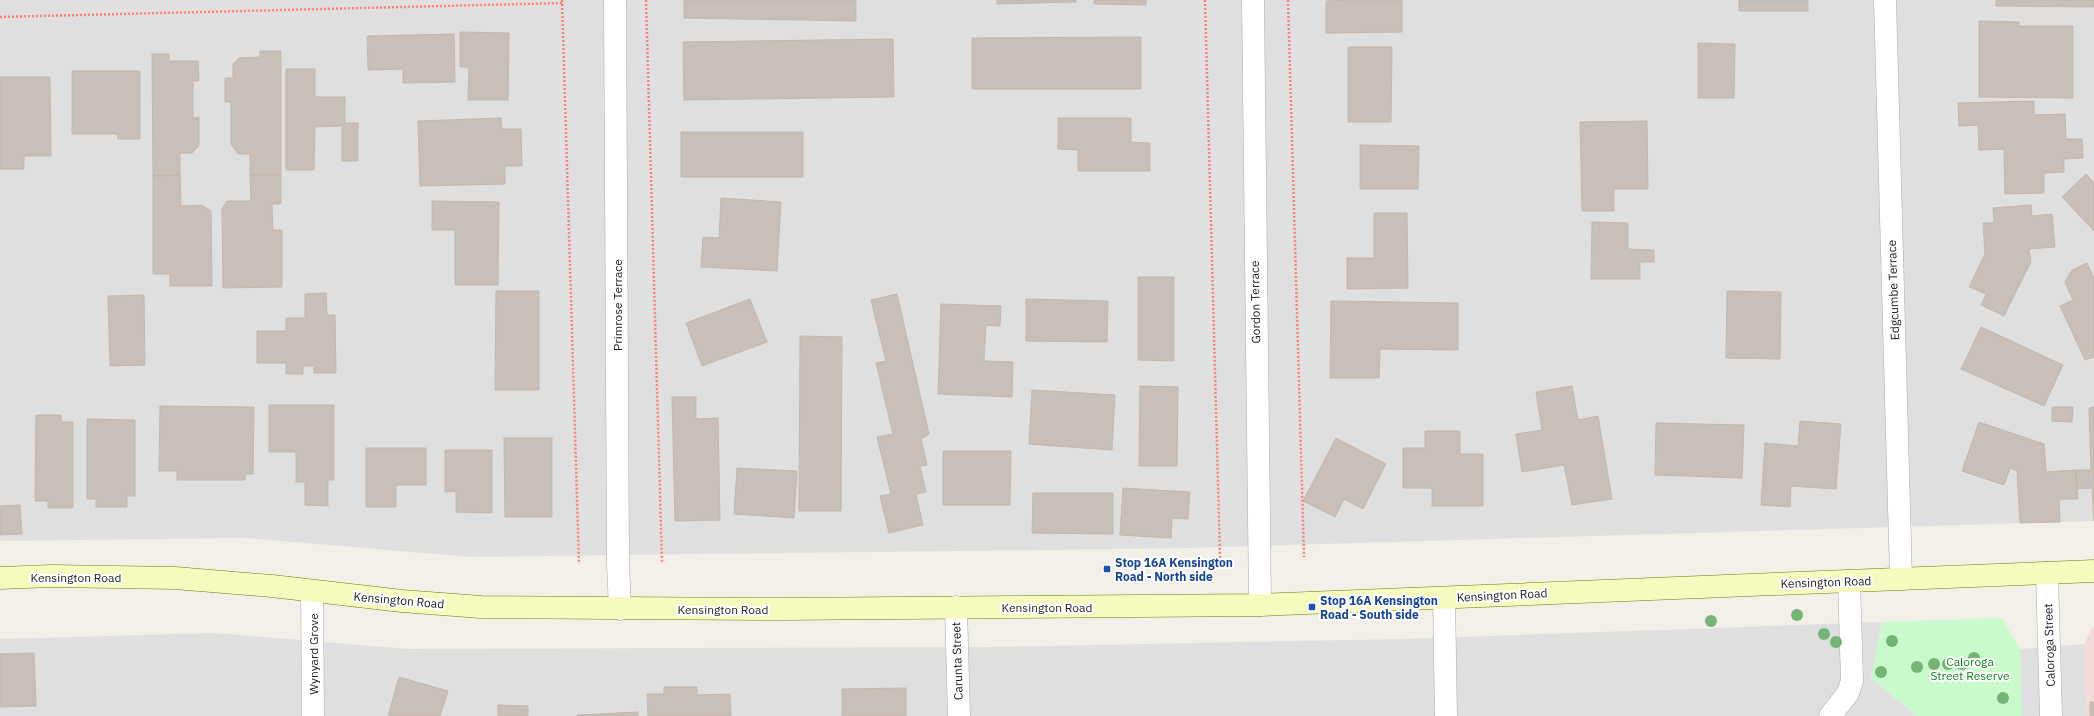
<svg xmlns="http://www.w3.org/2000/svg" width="2094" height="716" viewBox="0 0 2094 716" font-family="'IBM Plex Sans',sans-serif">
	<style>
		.residential { fill: #e0dfdf }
		.commercial { fill: #f2dad9 }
		.park { fill: #c8facc }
		.building { fill: #c7bfb8; stroke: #c4b6ab }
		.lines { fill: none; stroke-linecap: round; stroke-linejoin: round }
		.street-casing { stroke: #a9a9a9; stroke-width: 23 }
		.secondary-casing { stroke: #707d05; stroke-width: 23 }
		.path { stroke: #fa8072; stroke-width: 2.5; stroke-dasharray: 2 2; stroke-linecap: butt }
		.street { stroke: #fff; stroke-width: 22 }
		.secondary { stroke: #f7fabf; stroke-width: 22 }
		.tree { fill: #74b475 }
		.transit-dot { fill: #1a4fb4; stroke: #fff; stroke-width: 1.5 }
		.labels { text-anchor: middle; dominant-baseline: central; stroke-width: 4; stroke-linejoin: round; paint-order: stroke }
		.street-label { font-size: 12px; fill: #222; stroke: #fff }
		.transit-label { font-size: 12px; font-weight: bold; fill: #164399; stroke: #fff; text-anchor: start }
		.park-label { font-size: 12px; fill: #0c8416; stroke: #fff }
	</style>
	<rect width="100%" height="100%" fill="#f2efe9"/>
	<path class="residential" d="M0,0h2094v521l-904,27 -719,9 -223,-19 -248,3z
		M1882,622l-11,56 46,38h-1917v-77l213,-6 195,16 586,-2 410,-8z
		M2084,644l3,72h-65l-2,-67z"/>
	<path class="commercial" d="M2094,625v91h-7l-3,-72z"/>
	<path class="park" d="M2002,618l18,31 2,67h-105l-46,-38 11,-56z"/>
	<path class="building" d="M684,0h172v21l-172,-3z
		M997,0h79v2l-79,2z
		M1094,0h52v5l-52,-1z
		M1355,0h47v32l-76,1v-32z
		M1739,0h69v11h-69z
		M1996,0h98v7l-98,-1z
		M1979,21l40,1v4h54v72l-94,-1z
		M460,32l49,1 -1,67h-40l1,-33h-9z
		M454,34l1,48 -52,1v-14l-35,1 -1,-34z
		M1141,37v52h-169v-51z
		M893,39l1,58 -210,3 -1,-58z
		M1698,43l37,1 -1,54h-36z
		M1348,47h44l-1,75h-43z
		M260,51h21v124h-31v-21h-12l-7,-10v-42h-6v-24h8v-14l6,-6 21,-1z
		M152,54h17v7h29l1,20h-6v37l6,-1v29l-7,7h-12v22l-27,1z
		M286,69h29v28h30v26h13v38h-16v-35l-27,1 -1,43h-28z
		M72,71h68v68h-22l-1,-5h-45z
		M0,77h50l1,79h-27v13h-24z
		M2034,101v14l31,-1 1,25h16l1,19 -19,1v13l-20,1v20l-39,1 -1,-45 -25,1 -1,-25 -19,1 -1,-23z
		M501,118l1,11h19l1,37h-17v18l-85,2 -2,-65z
		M1058,118h73v24l19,1v28h-72v-21l-20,-1z
		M1647,121l1,68h-34v22h-32l-2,-89z
		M681,132h122v45h-122z
		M1360,145l59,1 -1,43h-58z
		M2086,174l8,9v48l-32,-34z
		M180,175l1,31 21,-1 9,6 1,75h-42v-12h-17v-98z
		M250,175h31v29h-9l1,26h9v57l-59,1 -1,-79 5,-8h24z
		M721,198l60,4 -4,69 -76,-4 2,-30 16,1z
		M432,201l67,1 -1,83h-43v-55h-23z
		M2031,205l1,11 20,-2 3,33 -26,2 2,13 -27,54 -23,-11 5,-11 -17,-7 16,-33 -2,-31h11l-1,-15z
		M1374,213h33l1,75 -61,1v-31h27z
		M1592,222l36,1v26l26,1v12h-14v17h-49z
		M2087,263l7,15v80l-1,-1 -8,3 -25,-54 13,-6 -8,-18 7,-12z
		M1138,277h36v84l-36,-1z
		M496,291h43v99h-44z
		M1727,291l54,1 -1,67 -54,-1z
		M326,293l1,22h8l1,58h-22v-7h-11v8h-17v-11h-29v-32h29v-13h19v-24z
		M897,294l32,140 -8,5 6,26 -7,1 6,26 -10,2 7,31 -34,8 -9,-37 11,-2 -14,-57 16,-3 -17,-71 10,-2 -15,-61z
		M144,295l1,70 -35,1 -2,-70z
		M750,299l17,43 -65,24 -16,-43z
		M1026,299l82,2 -1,41 -81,-1z
		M1331,301l127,2v47l-78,-1 -1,29h-49z
		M941,304l60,2 -1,20 -14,-1 -2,36 29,1 -1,35 -74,-3z
		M1981,327l82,38 -19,41 -83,-37z
		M800,336l42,1 -1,174h-42z
		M1140,386l38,1 -1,79h-38z
		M1572,386l6,34 20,-4 14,83 -40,6 -8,-40 -42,7 -6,-38 26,-4 -6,-38z
		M1032,390l83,5 -3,55 -83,-6z
		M672,397h24v22l22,-1 2,102 -45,1z
		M269,405h65v75h-6v26l-23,-1v-23h-9v-30h-27z
		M160,406l94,1 -1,67h-8v6h-68v-9h-18z
		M2052,407h21l-1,15 -20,-1z
		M2094,407v114l-2,-33 -16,1v-19h15l-2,-62z
		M36,415h25v7h12v86h-25v-7h-13z
		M87,419l48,1v76h-8v11h-31v-8h-9z
		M1800,421l41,3 -5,65 -45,-3 -1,21 -29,-2 4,-62 33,3z
		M1979,422l65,22 2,28 30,-2 2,29h-19l1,23 -40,1 -3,-52 -7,-3 -6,17 -42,-14z
		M1656,423l88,2 -2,53 -87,-3z
		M1425,431h35v23h23v52h-51v-18h-29v-40h22z
		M504,438h48v79h-47z
		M1336,438l50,26 -23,45 -19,-10 -9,18 -32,-16z
		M366,448h60v37h-30v22h-30z
		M445,450h47v63l-36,-1v-21l-11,1z
		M943,451h68l-1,54h-67z
		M737,468l60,3 -3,47 -60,-4z
		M1123,488l67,4 -2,27 -16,-1 -1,20 -51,-3z
		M1033,493h80v41l-81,-1z
		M20,505l2,29 -22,1v-29z
		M34,653l2,53 -36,1v-53z
		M399,677l49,14 -8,25h-52z
		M664,687h33v8l33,-1 1,22h-83l-1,-22h17z
		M906,688v28h-64v-27z
		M2090,702h4v14h-4z
		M498,705l30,1v10h-30z
		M638,712v4h-61v-1z"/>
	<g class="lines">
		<defs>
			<path id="street" d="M615,0l3,564 2,45
				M1253,0l7,605
				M1885,0l16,579
				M2047,573l4,143
				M312,592l1,124
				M1444,598l2,118
				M956,607l3,109
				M1830,716l18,-23 4,-12 -3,-100"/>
			<path id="secondary" d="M0,578l52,-2 123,2 97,8 130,15 79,6 299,2 480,-4 834,-34"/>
		</defs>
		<use href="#street" class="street-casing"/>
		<use href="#secondary" class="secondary-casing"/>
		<path class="path" d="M562,0l17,564
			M646,0l16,564
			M1205,0l15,558
			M1288,0l16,557
			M0,17l563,-14"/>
		<use href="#street" class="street"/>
		<use href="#secondary" class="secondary"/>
	</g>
	<g class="tree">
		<circle cx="1797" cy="615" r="6"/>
		<circle cx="1711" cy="621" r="6"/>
		<circle cx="1824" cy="634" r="6"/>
		<circle cx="1892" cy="641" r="6"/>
		<circle cx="1836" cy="642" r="6"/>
		<circle cx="1974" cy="658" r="6"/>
		<circle cx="1934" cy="664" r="6"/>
		<circle cx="1948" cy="664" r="6"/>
		<circle cx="1962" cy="664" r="6"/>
		<circle cx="1917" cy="667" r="6"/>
		<circle cx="1881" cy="672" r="6"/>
		<circle cx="2003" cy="698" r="6"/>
	</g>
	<g class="transit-dot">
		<rect x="1103" y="565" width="8" height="8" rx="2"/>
		<rect x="1308" y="603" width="8" height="8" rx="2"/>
	</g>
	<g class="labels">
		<g class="street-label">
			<text transform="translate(1893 290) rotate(-92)">Edgcumbe Terrace</text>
			<text transform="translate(1255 302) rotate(-91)">Gordon Terrace</text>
			<text transform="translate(617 305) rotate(-90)">Primrose Terrace</text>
			<text x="76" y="577">Kensington Road</text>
			<text transform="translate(1826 582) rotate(-2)">Kensington Road</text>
			<text transform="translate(1502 595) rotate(-3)">Kensington Road</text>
			<text transform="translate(399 600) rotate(5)">Kensington Road</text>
			<text x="1047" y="607">Kensington Road</text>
			<text x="723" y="609">Kensington Road</text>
			<text transform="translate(2049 645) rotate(-92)">Caloroga Street</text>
			<text transform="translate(313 654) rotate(-90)">Wynyard Grove</text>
			<text transform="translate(957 661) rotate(-92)">Carunta Street</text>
		</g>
		<g class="transit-label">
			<text x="1115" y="562">Stop 16A Kensington<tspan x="1115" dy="14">Road - North side</tspan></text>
			<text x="1320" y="600">Stop 16A Kensington<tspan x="1320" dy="14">Road - South side</tspan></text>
		</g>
		<g class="park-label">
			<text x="1970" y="661">Caloroga<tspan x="1970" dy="14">Street Reserve</tspan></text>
		</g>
	</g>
</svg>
